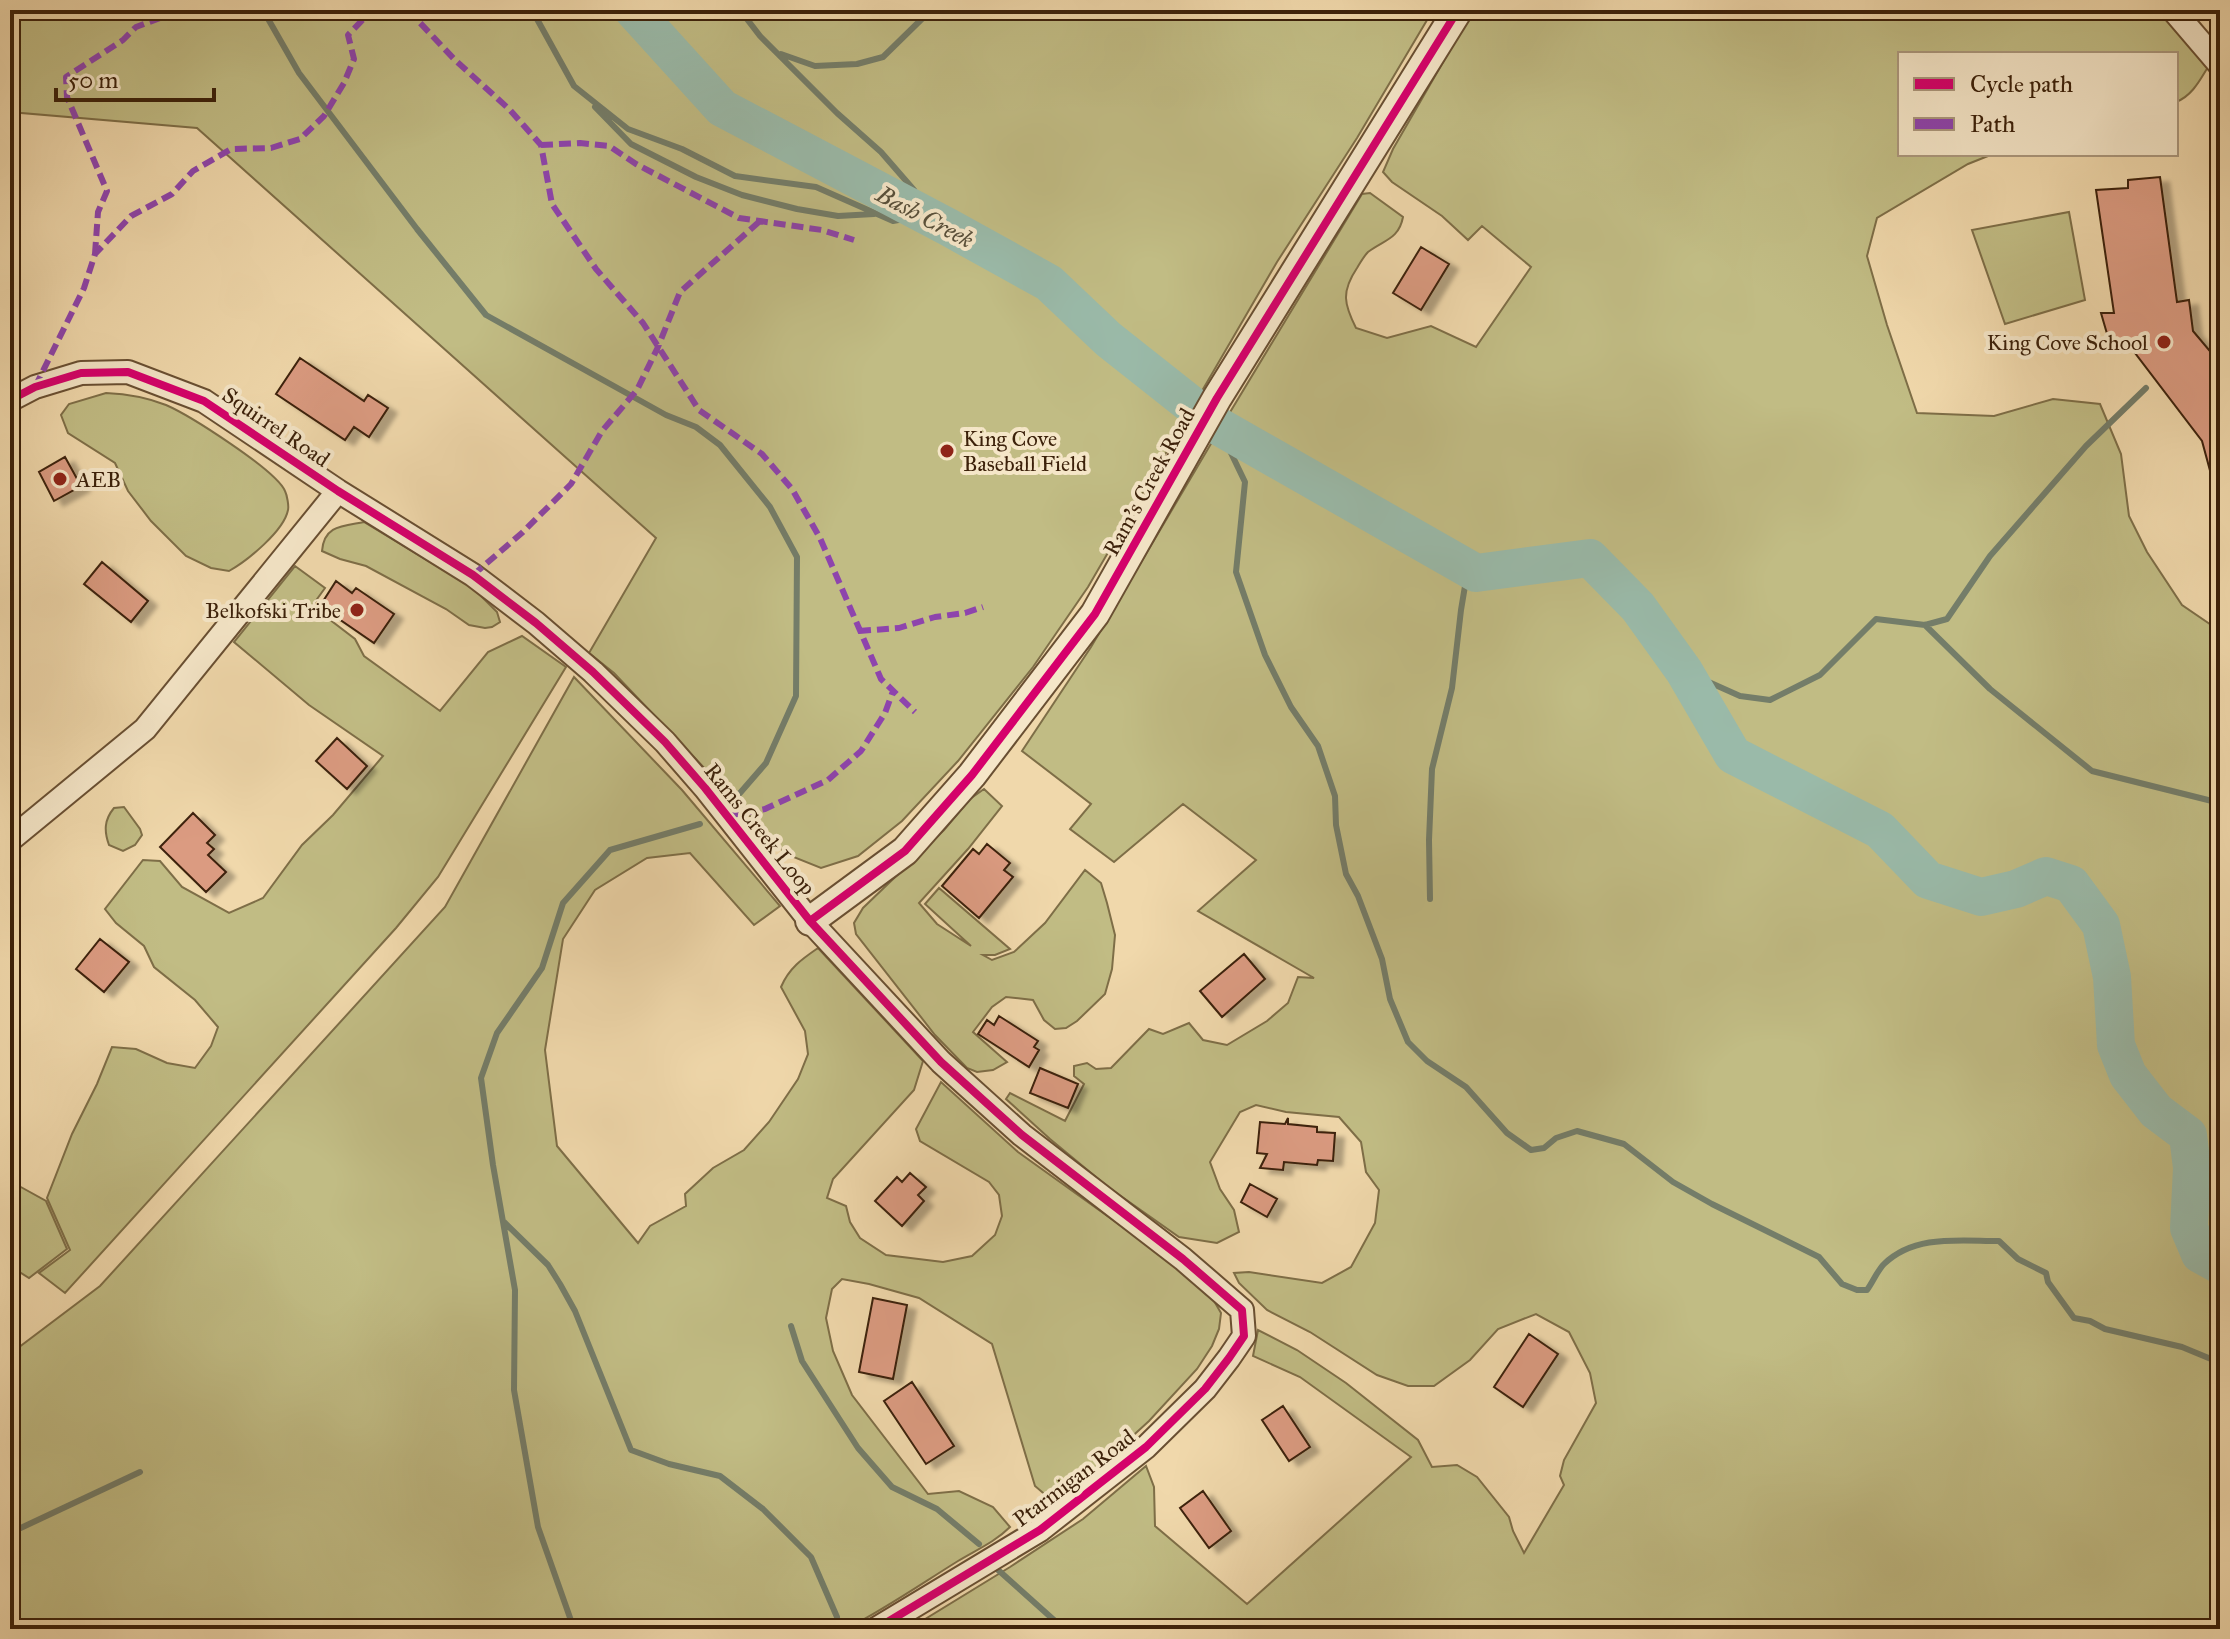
<svg xmlns="http://www.w3.org/2000/svg" width="2230" height="1639" viewBox="0 0 2230 1639" font-family="'IM FELL Great Primer',serif">
	<style>
		.green { fill: #c1bc84; stroke: #7e6e47; stroke-width: 2 }
		.lines { fill: none; stroke-linecap: round; stroke-linejoin: round }
		.stream { stroke: #747d69; stroke-width: 6 }
		.river { stroke: #9abaa9; stroke-width: 38 }
		.building { fill: #db9b81; stroke: #3c210a; stroke-width: 2; filter: url(#shadow) }
		.minor-casing { stroke: #694f32; stroke-width: 26 }
		.tertiary-casing { stroke: #694f32; stroke-width: 32 }
		.minor { stroke: #f5e6c8; stroke-width: 22 }
		.tertiary { stroke: #f5e6c8; stroke-width: 28 }
		.quiet { stroke: #8e44ad; stroke-width: 6; stroke-dasharray: 12 6; stroke-linecap: butt }
		.cycleway-casing { stroke: #f5e6c8; stroke-width: 13 }
		.cycleway { stroke: #d6006c; stroke-width: 8 }
		.poi-dot { fill: #8f2418; stroke: #f5e6c8; stroke-width: 3 }
		.labels { text-anchor: middle; dominant-baseline: central; stroke-width: 8; stroke-linejoin: round; paint-order: stroke }
		.poi-label { font-size: 22px; fill: #3c210a; stroke: #f5e6c8; text-anchor: end }
		.street-label { font-size: 22px; fill: #3c210a; stroke: #f5e6c8 }
		.water-label { font-size: 24px; font-style: italic; fill: #584f3a; stroke: #f5e6c8 }
	</style>
	<defs>
		<filter id="shadow"><feDropShadow dx="9" dy="5" stdDeviation="2" flood-color="#0004"/></filter>
	</defs>
	<rect width="100%" height="100%" fill="#f0d8ab"/>
	<filter id="stains"><feTurbulence type="fractalNoise" baseFrequency=".0025" numOctaves="4"/><feColorMatrix values="0 0 0 0 .2 0 0 0 0 .09 0 0 0 0 .02 0 0 0 .5 -.17"/></filter>
	<radialGradient id="worn" r=".72"><stop offset=".6" stop-color="#630" stop-opacity="0"/><stop offset="1" stop-color="#630" stop-opacity=".3"/></radialGradient>
	<path class="green" d="M10,10h1423l-76,128 -80,124 -189,325 -55,80 -75,94 -56,60 -44,35 -37,12 -35,-14 -172,-181 -25,-20 67,-115 -459,-410 -187,-16z
		M1473,10h507l11,9 22,-1 7,-8h139l49,57c-8,13 -16,29 -32,35v-48h-276v100h93l-25,10 -91,54 -10,38 20,69 30,88 77,3 59,-17 47,5 21,50 8,62 18,36 35,53 38,26v998h-1311l101,-62 73,-48 63,-53 8,21 1,39 92,78 164,-147 -111,-80 -47,-21 5,-26 39,20 49,33 72,57 14,27 25,-2 20,12 32,40 4,14 11,22 40,-68 -4,-9 4,-16 32,-57 -6,-30 -21,-41 -33,-18 -38,15 -28,31 -36,26h-26l-31,-11 -67,-43 -43,-22 -28,-27 -5,-10 15,-1 73,11 29,-16 24,-44 4,-33 -13,-18 -5,-30 -22,-25 -53,-5 -30,-7 -16,7 -30,50 10,27 14,21 5,22 -22,11 -38,-6 -71,-50 -58,-48 -44,-40 4,-6 55,28 19,-37 -10,-8v-10l13,-3 9,6 15,-1 38,-39 14,5 26,-11 14,17 24,5 40,-24 21,-18 10,-26 16,1 -116,-67 58,-51 -73,-56 -69,58 -44,-33 21,-25 -69,-53 69,-104 121,-205 150,-248 8,-1 33,24c-4,22 -19,23 -35,35 -4,4 -8,11 -11,16 -16,24 -13,36 -1,60l31,10 44,-12 45,21 55,-80 -49,-41 -14,14 -26,-24 -50,-34 -9,-10 10,-23z
		M2069,212l16,88 -80,24 -33,-94z
		M106,393c22,1 40,4 60,12 23,10 110,65 119,86 2,4 4,15 3,19 -4,21 -41,51 -59,61l-18,-3 -25,-12 -35,-35 -23,-30 -13,-28 -47,-30 -7,-18 8,-11z
		M364,522l109,66 24,24 3,10 -8,5 -7,1 -16,-3 -23,-16 -80,-43 -26,-7 -18,-8c2,-26 21,-25 42,-29z
		M295,566l30,22 -13,18 43,33 9,17 76,55 48,-59 34,-16 44,31 -128,210 -42,51 -331,365 -26,-20 31,-23 -23,-52 25,-64 25,-50 15,-37 24,2 31,14 28,5 16,-22 7,-19 -23,-27 -41,-33 -10,-21 -28,-23 -11,-14 38,-49 17,1 22,26 47,26 34,-15 39,-53 31,-30 50,-59 -74,-51 -75,-63z
		M574,677l108,113 98,116 -26,19 -64,-72 -43,5 -52,32 -32,49 -18,111 12,96 81,97 12,-17 36,-20 -1,-12 28,-26 31,-18 25,-28 29,-43 10,-25 -3,-23 -24,-44c8,-19 21,-28 37,-39l105,113 -9,29 -81,89 -6,19 19,8 4,16 10,16 26,17 57,7 29,-6 23,-21 7,-19 -3,-21 -10,-13 -69,-41 -4,-12 25,-47 77,70 155,111 37,31 11,19 -2,16 -7,17 -15,23 -48,52 -82,75 -18,2 -14,-12 -43,-142 -73,-46 -50,-14 -27,-5 -10,10 -6,29 7,33 19,44 76,99 31,-3 34,16 17,20c-15,15 -34,23 -52,34 -37,23 -73,48 -112,68h-836v-275l90,-68 345,-379z
		M984,789l18,17 -34,43 -49,54 18,21 34,22 -46,-42 14,-16 71,61 -15,6h-12l9,5 22,-8 31,-29 40,-53 16,13 6,20 8,32 -3,34 -7,25 -28,27 -11,7 -11,1 -11,-9 -11,-20 -27,-3 -14,10 -19,25 34,30 -14,8 -16,2 -10,-4 -32,-33 -79,-101 -2,-11 9,-15 81,-78 26,-31z
		M124,807l16,22 2,6 -7,10 -12,6 -14,-6c-5,-14 -5,-25 5,-37z
		M19,1186l27,15 21,48 -38,29 -19,-12v-68z"/>
	<g class="lines">
		<path class="stream" d="M263,10l36,63 118,156 69,86 180,100 30,12 24,18 50,62 27,50 -1,139 -30,67 -26,30
			M532,10l42,76 54,43 54,20 53,27 81,11 77,34 32,-6 -11,-25 -33,-38 -44,-39 -77,-77 -20,-26
			M781,54l34,12 42,-2 26,-7 48,-47
			M595,107l36,37 65,33 46,18 55,14 41,7 36,-2
			M1218,426l27,56 -9,90 29,83 26,52 27,39 17,50 1,29 10,49 12,22 24,63 8,40 18,43 19,19 39,26 41,46 24,17 13,-2 12,-10 21,-7 47,13 49,38 39,22 107,53 23,27 15,6h10c6,-8 10,-19 17,-26 31,-30 76,-23 115,-23l19,18 28,14 2,9 26,36 16,3 15,8 77,18 29,12 9,8
			M1925,625l65,64 102,82 128,32
			M1684,671l56,25 30,4 50,-25 56,-56 49,6 22,-6 43,-63 96,-110 60,-58
			M1430,899l-1,-59 3,-71 20,-81 9,-78 7,-42
			M504,1222l44,43 12,19 15,27 56,139 38,14 51,12 43,33 48,48 26,60
			M791,1326l11,35 56,87 34,39 45,22 42,35
			M10,1533l130,-61
			M997,1569l67,60
			M574,1629l-36,-102 -24,-137 1,-100 -22,-125 -12,-87 16,-45 45,-65 21,-65 47,-53 90,-26"/>
		<path class="river" d="M633,10l89,98 226,119 101,56 59,56 110,87 258,147 114,-15 48,49 46,64 49,84 147,75 48,50 53,17 35,-8 30,-13 25,8 30,41 11,52 4,68 12,30 28,36 32,24 4,33 -3,60 11,26 20,11"/>
	</g>
	<path class="building" d="M2160,177l17,125 12,-2 4,31 27,32v125l-5,1 -13,-48 -77,-101 -15,4 -9,-31h13l-18,-123 32,-2v-8z
		M1421,247l28,17 -28,46 -28,-17z
		M300,358l64,43 4,-6 20,13 -19,29 -15,-10 -9,13 -69,-46z
		M65,457l16,29 -27,15 -15,-29z
		M102,562l46,39 -17,21 -47,-38z
		M336,581l16,12 4,-5 38,26 -20,29 -54,-37z
		M337,738l30,28 -20,23 -31,-28z
		M193,813l22,22 -8,8 7,6 -6,6 18,17 -20,20 -46,-45z
		M987,844l23,19 -6,7 9,7 -34,41 -37,-32 31,-37 6,5z
		M100,939l29,23 -25,30 -28,-23z
		M1244,954l21,25 -43,38 -22,-26z
		M999,1016l39,25 -4,6 5,3 -10,17 -51,-33 9,-14 7,5z
		M1040,1068l38,16 -10,24 -38,-15z
		M1288,1118v6l29,3v5l18,1 -2,28 -15,-1 -1,5 -33,-3 -1,8 -23,-2 7,-14 -10,-1 3,-31 25,2z
		M910,1173l16,14 -8,8 6,6 -22,25 -27,-25 22,-24 5,5z
		M1250,1184l27,15 -10,18 -26,-15z
		M873,1298l34,7 -14,74 -34,-7z
		M1529,1334l29,20 -35,53 -29,-20z
		M912,1382l42,64 -28,18 -42,-63z
		M1283,1406l27,41 -21,14 -27,-41z
		M1203,1491l28,40 -22,17 -29,-40z"/>
	<g class="lines">
		<defs>
			<path id="minor" d="M2173,10l47,55
				M10,400l25,-13 46,-14 47,-1 76,29 134,90 135,84 63,48 57,49 72,70 40,46 105,133 131,141 81,73 161,124 59,51 2,26 -15,22 -24,31 -59,58 -106,83 -164,99
				M10,840l135,-111 193,-238"/>
			<path id="tertiary" d="M810,921l95,-70 67,-76 123,-161 122,-216 241,-388"/>
		</defs>
		<use href="#minor" class="minor-casing"/>
		<use href="#tertiary" class="tertiary-casing"/>
		<use href="#minor" class="minor"/>
		<use href="#tertiary" class="tertiary"/>
		<path class="quiet" d="M408,10l47,50 54,49 32,36 11,59 44,65 47,54 56,87 63,44 30,35 28,49 61,141 34,33
			M541,145l39,-2 29,3 27,18 103,54 83,12 32,10
			M95,254l3,-42 9,-21 -40,-94 -1,-20 57,-37 13,-13 45,-17
			M35,387l49,-99 11,-34 36,-38 41,-22 21,-23 38,-22 40,-1 29,-9 24,-23 20,-33 10,-24 -6,-24 24,-25
			M473,575l50,-43 48,-48 31,-53 35,-41 21,-43 22,-55 80,-71
			M859,631l40,-3 36,-11 30,-4 18,-6
			M727,816l38,-7 63,-29 33,-29 24,-38 8,-22
			M2210,1629l10,-6"/>
		<defs>
			<path id="cycleway" d="M10,400l25,-13 46,-14 47,-1 76,29 134,90 135,84 63,48 57,49 72,70 40,46 105,133 131,141 81,73 161,124 59,51 2,26 -15,22 -24,31 -59,58 -106,83 -164,99
				M810,921l95,-70 67,-76 123,-161 122,-216 241,-388"/>
		</defs>
		<use href="#cycleway" class="cycleway-casing"/>
		<use href="#cycleway" class="cycleway"/>
	</g>
	<g class="poi-dot">
		<circle cx="2164" cy="342" r="8"/>
		<circle cx="947" cy="451" r="8"/>
		<circle cx="60" cy="479" r="8"/>
		<circle cx="357" cy="610" r="8"/>
	</g>
	<g class="labels">
		<g class="poi-label">
			<text x="2148" y="342">King Cove School</text>
			<text x="963" y="438" text-anchor="start">King Cove<tspan x="963" dy="25">Baseball Field</tspan></text>
			<text x="76" y="479" text-anchor="start">AEB</text>
			<text x="341" y="610">Belkofski Tribe</text>
		</g>
		<g class="street-label">
			<text transform="translate(276 427) rotate(34)">Squirrel Road</text>
			<text transform="translate(1149 482) rotate(-61)">Ram's Creek Road</text>
			<text transform="translate(760 829) rotate(51)">Rams Creek Loop</text>
			<text transform="translate(1074 1478) rotate(-37)">Ptarmigan Road</text>
		</g>
		<g class="water-label">
			<text transform="translate(925 217) rotate(28)">Bash Creek</text>
		</g>
	</g>
	<rect width="2230" height="1639" fill="none" stroke="#f0d8ab" stroke-width="40"/>
	<rect x="12" y="12" width="2206" height="1615" fill="none" stroke="#3c210a" stroke-width="4"/>
	<rect x="20" y="20" width="2190" height="1599" fill="none" stroke="#3c210a" stroke-width="2"/>
	<rect x="1898" y="52" width="280" height="104" fill="#f5e6c8" stroke="#ab977c" stroke-width="2"/>
	<rect x="1914" y="78" width="40" height="12" fill="#d6006c" stroke="#ab977c" stroke-width="2"/>
	<text x="1970" y="92" font-size="24" fill="#3c210a">Cycle path</text>
	<rect x="1914" y="118" width="40" height="12" fill="#8e44ad" stroke="#ab977c" stroke-width="2"/>
	<text x="1970" y="132" font-size="24" fill="#3c210a">Path</text>
	<path d="M56 88v12h158v-12" fill="none" stroke="#3c210a" stroke-width="4"/>
	<text x="68" y="88" font-size="24" fill="#3c210a" stroke="#f5e6c8" stroke-width="6" paint-order="stroke">50 m</text>
	<rect width="100%" height="100%" filter="url(#stains)"/>
	<rect width="100%" height="100%" fill="url(#worn)"/>
</svg>
